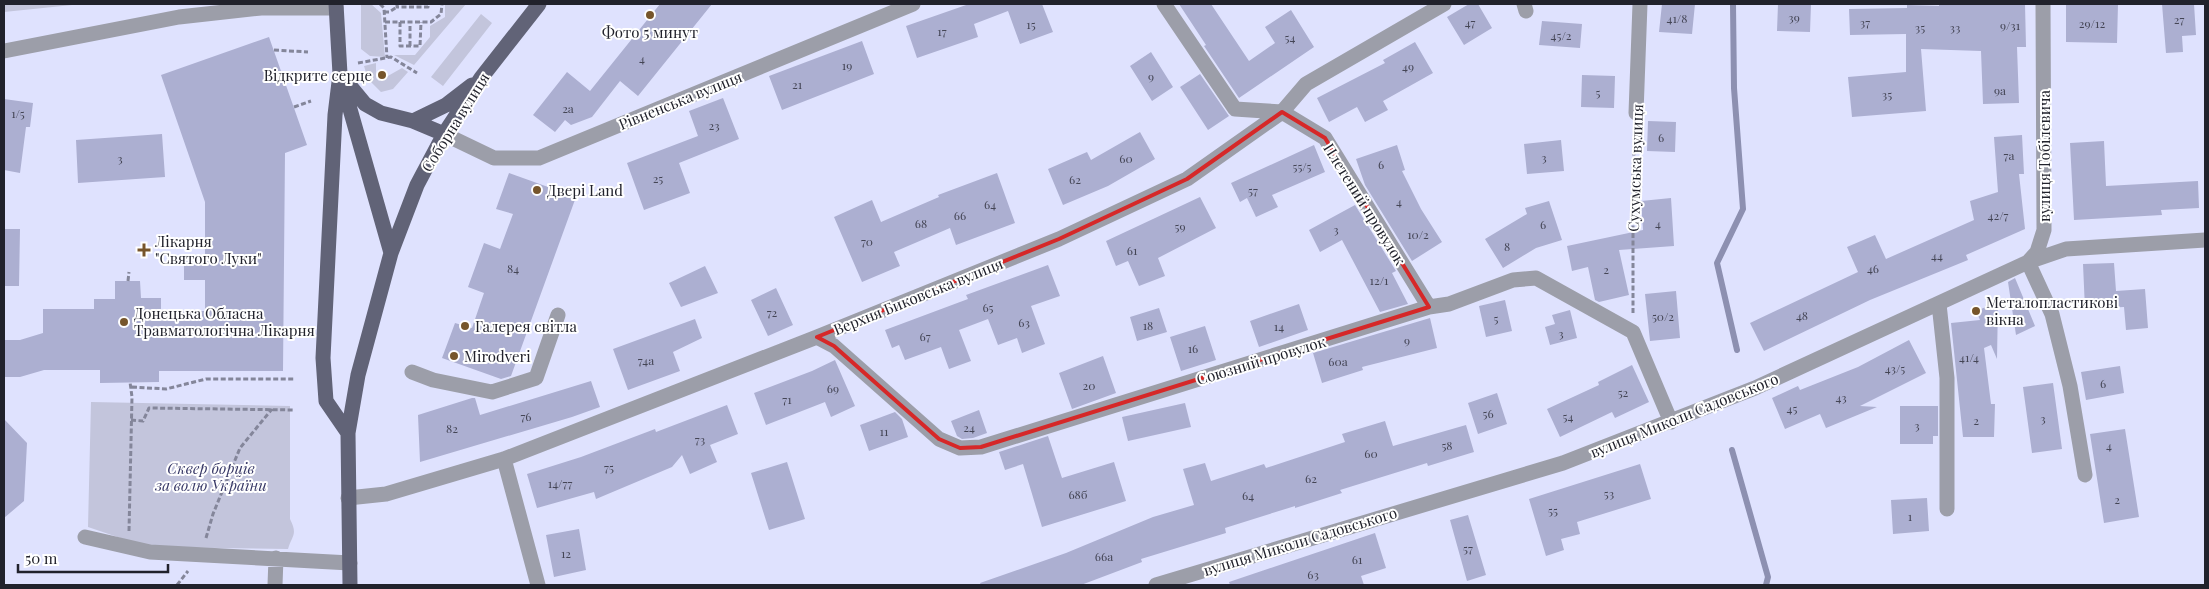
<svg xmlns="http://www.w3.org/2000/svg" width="2209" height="589" viewBox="0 0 2209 589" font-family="'Playfair Display',serif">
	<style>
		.green { fill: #c3c5dc }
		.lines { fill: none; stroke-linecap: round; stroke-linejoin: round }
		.stream { stroke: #8d90b1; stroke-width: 6 }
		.building { fill: #acafd1 }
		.path { stroke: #84869a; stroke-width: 3; stroke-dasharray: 5 2.5; stroke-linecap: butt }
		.minor { stroke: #9c9ea9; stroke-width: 15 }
		.major { stroke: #616377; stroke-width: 15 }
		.marked { fill: none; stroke: #d62828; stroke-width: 4; stroke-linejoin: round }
		.poi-dot { fill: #76552b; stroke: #fff; stroke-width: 2 }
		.labels { text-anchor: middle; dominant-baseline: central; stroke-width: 4; stroke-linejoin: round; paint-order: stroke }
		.number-label { font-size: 12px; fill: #444555 }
		.poi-label { font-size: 15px; fill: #21222c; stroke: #fff; text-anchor: start }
		.street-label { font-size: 15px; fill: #21222c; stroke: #fff }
		.park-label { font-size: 15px; font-style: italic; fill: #373866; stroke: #fff }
	</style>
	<rect width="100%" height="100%" fill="#dfe2fe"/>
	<path class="green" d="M4,4h78l-78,8z
		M361,4h10l10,9 4,44 -15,-1 -9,-7z
		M445,4h21l-52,61 -20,-10h21l15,-18v-11l15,-9z
		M481,14l11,9 -49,63 -12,-9z
		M376,63v15l3,3 23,-13 6,4 -15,17 -12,3 -13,-13 -4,-13z
		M91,402l199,4v113c8,16 2,16 -2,30l-141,-2 -59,-20z"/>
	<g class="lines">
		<path class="stream" d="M1733,4l1,84 9,121 -26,54 20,87
			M1732,450l36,127 -2,8"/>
	</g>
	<path class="building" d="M660,4h52l-74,92 -18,-15 -28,36 -21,8 -6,-5 -10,12 -22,-17 34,-43 23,19z
		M969,4h73l11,28 -33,12 -12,-33 -34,13 4,13 -61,21 -11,-32z
		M1179,4h32l38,57 26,-18 -10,-16 26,-17 23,37 -75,51 -35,-52 2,-1z
		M1469,4h9l14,24 -28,17 -17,-28z
		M1662,4h33l-3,30 -33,-2z
		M1778,4h33l-1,28 -33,-1z
		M1939,4h86l1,43h-9l2,56 -36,1 -2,-53 -60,-2 5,62 -74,6 -4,-40 58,-5v-38l-56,1 -1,-26 58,-1v-3l32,1z
		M2066,4h52l-1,39 -51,-1z
		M2162,4h32l2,31 -14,1 1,16 -17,1z
		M1542,21l40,3 -2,24 -41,-3z
		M269,37l38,108 -22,8 -2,218h-124v11l-59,1v-13h-56l-24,7h-16v-37h16l23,-7v-24h51v-10h21v-18h25l1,17h20v13h44v-31h-21v-22h21v-56l-44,-127z
		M862,41l12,33 -92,36 -13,-34z
		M1415,42l18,31 -50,28 5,9 -23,12 -8,-15 -28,15 -12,-24 68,-35 -2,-3z
		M1151,52l22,35 -21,14 -22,-35z
		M1200,74l29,42 -21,14 -28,-43z
		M1582,75l33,1 -1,32 -33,-1z
		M723,98l16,41 -60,24 11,30 -46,17 -17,-47 71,-27 -9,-25z
		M4,99l29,4 -3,24h-4l-6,46 -16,-3z
		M1648,121l28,1 -1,30 -28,-1z
		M1140,132l15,27 -47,27 -45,19 -15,-36 39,-17 4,8z
		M162,134l3,43 -87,6 -2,-43z
		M2022,135l2,39h-5l6,55 -59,26 2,5 -98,40 -106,51 -14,-28 108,-51 -11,-25 28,-12 11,24 88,-39 -4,-19 28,-9 -4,-55z
		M1561,140l3,31 -37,3 -3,-30z
		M2104,141l2,45 92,-5 1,27 -38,2 1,5 -88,5 -4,-77z
		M1314,145l11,27 -53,23 6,12 -22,10 -9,-19 -7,4 -9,-19z
		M1397,145l8,25 -3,1 19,38 21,33 -30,19 -47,-76 -9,-26z
		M509,173l67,24 -65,179 -10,3 -59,-21 13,-35 17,5 12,-35 -16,-6 16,-44 16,6 13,-35 -17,-5z
		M997,173l18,50 -59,22 -6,-17 -56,24 6,14 -38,16 -28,-65 38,-17 9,22 58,-25 -1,-2z
		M1200,197l16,31 -58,30 7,18 -26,10 -11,-25 -12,5 -10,-25z
		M1671,198l3,48 -55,4 10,45 -30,7 -4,-2 -7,-33 -16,4 -5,-25 76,-16 -2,-29z
		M1549,201l13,39 -26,8 -33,20 -18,-29 42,-25 -2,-6z
		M1355,205l41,66 -4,2 16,31 -28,8 -38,-72 -22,12 -11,-22z
		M4,229h16l-1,57h-15z
		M2114,263l2,28 29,-2 3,39 -22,2 -2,-23 -39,2 -2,-45z
		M1048,265l12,31 -29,10 14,38 -23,9 -5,-15 -19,7 -10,-26 -29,11 12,31 -22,8 -8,-22 -36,13 -6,-15 -7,3 -7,-18 83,-31 -2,-4z
		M705,266l13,27 -37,14 -12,-24z
		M2015,278l20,48 -19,9 -8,-53z
		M776,288l17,37 -25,11 -17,-36z
		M1676,291l4,47 -30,3 -5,-47z
		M1505,300l7,31 -26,6 -7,-31z
		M1998,302l-1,57 -6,-14 -7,3 7,56h4l-1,33h-31l-12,-114 29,-3 -4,-9z
		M1299,304l9,26 -49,17 -9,-26z
		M1159,308l8,24 -30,9 -7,-24z
		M1570,310l7,28 -27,7 -5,-18 10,-3 -3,-9z
		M1430,318l7,30 -75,19 1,3 -41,13 -9,-30z
		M695,319l7,19 -29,14 7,19 -52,19 -15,-41z
		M1205,326l11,34 -35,11 -11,-34z
		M1909,340l17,33 -66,33 17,1 -51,21 -6,-14 -35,15 -13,-31 26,-12 2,4 58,-23z
		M1103,356l13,37 -44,16 -13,-36z
		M835,360l20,46 -24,11 -6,-15 -59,23 -12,-32 58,-22z
		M1632,365l17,37 -34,16 -3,-6 -52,25 -13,-28 52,-24 -1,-3z
		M2120,366l4,27 -38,7 -5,-28z
		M591,381l9,26 -28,10 -152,45 -2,-47 54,-17h3l5,17z
		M2053,383l9,66 -30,4 -9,-66z
		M1497,393l10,31 -29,10 -10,-31z
		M1185,403l6,24 -63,14 -6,-24z
		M727,405l11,29 -28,11 7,17 -27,12 -8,-19 -10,12 -76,32 -2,-7 -57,16 -10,-34 54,-17 74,-28 1,3z
		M1900,406h38v30h-5v8h-33z
		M979,410l8,23 -14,5 -11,1 -5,-3 -6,-15z
		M895,412l7,7 6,18 -39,14 -9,-26z
		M4,419l23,24 -3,58 -20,17z
		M1385,421l8,25 73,-21 8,27 -46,14 -1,-3 -87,27 2,3 -47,15v-2l-70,22 1,5 -85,26 1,3 -61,23h-100l-1,-2 86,-30 87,-36 41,-12 -11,-36 22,-6 6,18 53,-17 2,4 79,-26 -3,-8z
		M2125,429l14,88 -35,6 -14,-89z
		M1048,436l14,42 52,-16 12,39 -84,26 -19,-63 -18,6 -6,-18z
		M787,462l18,57 -36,11 -18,-57z
		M1640,464l11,35 -74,23 3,12 -19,5 3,11 -18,6 -17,-57z
		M1927,498l2,33 -36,3 -2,-34z
		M1468,515l18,60 -19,6 -17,-61z
		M579,529l7,41 -32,7 -8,-42z
		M1375,533l11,35 -25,8 3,9h-134l-1,-3z"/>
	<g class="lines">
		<path class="path" d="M380,4l4,4 3,50
			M397,4v3h31v-3
			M384,12h5l8,-5
			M385,22h46l10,-8 1,-10
			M400,22v24h20l1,-24
			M410,46v-24
			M274,50l34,2
			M358,63l33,-6 26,16
			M294,107l17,-6
			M128,281l1,-9
			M1633,313v-140l2,-44
			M132,387l34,2 40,-10h89
			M131,420l12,1 6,-13 146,2
			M129,531l3,-134 -2,-15
			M206,538l7,-24 27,-66 32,-39
			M177,585l11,-14"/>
		<path class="minor" d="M1164,4l71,105 47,3 43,26 104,169
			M1524,4l2,7
			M4,51l175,-34 82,-9h75
			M1636,113l4,-109
			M444,134l50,24h45l374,-154
			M2028,262l9,-10 7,-22 -1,-226
			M2028,262l24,52 18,72 15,89
			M1939,304l8,74v131
			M817,337l17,9 105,93 21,9 21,-1 448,-140 20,-3 64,-24 23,-2 97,54 38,90
			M412,372l21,8 59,12 44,-14 22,-63
			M504,459l34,126
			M348,498l38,-4 118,-35 313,-122 242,-98 128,-60 95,-67 24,-28 138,-80
			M85,537l65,15 200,11
			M275,585l1,-27
			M1156,585l407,-122 192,-75 273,-126 38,-13 139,-9"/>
		<path class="major" d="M336,4l4,70 51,179
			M340,74l-5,41 -12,243 3,43 22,32
			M346,81l19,23 16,9 32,8 31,13
			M413,121l33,-16 26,-20
			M350,585l-2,-152 10,-58 33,-122 26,-68 27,-51 37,-56 58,-74"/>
	</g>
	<path class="marked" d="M1282,112l43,26 104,169 -448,140 -21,1 -21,-9 -105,-93 -17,-9 242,-98 128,-60z"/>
	<g class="poi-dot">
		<circle cx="650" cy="15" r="5"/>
		<circle cx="382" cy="75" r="5"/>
		<circle cx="537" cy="190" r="5"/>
		<path d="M141.5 242.5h5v5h5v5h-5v5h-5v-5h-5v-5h5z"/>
		<circle cx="1976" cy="311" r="5"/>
		<circle cx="124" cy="322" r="5"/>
		<circle cx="465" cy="326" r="5"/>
		<circle cx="454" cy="356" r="5"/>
	</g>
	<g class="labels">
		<g class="number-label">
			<text x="1794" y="17">39</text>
			<text x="1677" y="18">41/8</text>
			<text x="2179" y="19">27</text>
			<text x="1470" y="22">47</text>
			<text x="1865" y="22">37</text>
			<text x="2092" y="23">29/12</text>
			<text x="1031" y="24">15</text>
			<text x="2010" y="25">9/31</text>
			<text x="1920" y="27">35</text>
			<text x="1955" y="27">33</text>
			<text x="942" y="31">17</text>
			<text x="1561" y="35">45/2</text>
			<text x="1290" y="37">54</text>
			<text x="642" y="58">4</text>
			<text x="847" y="65">19</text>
			<text x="1408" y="66">49</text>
			<text x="1151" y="76">9</text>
			<text x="797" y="84">21</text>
			<text x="2000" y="90">9а</text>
			<text x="1598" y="92">5</text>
			<text x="1887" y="94">35</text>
			<text x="568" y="108">2а</text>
			<text x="18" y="113">1/5</text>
			<text x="714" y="125">23</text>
			<text x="1661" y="137">6</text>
			<text x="2009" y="155">7а</text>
			<text x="1544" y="157">3</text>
			<text x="120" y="158">3</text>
			<text x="1126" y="158">60</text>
			<text x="1381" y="164">6</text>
			<text x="1302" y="166">55/5</text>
			<text x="658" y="178">25</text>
			<text x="1075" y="179">62</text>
			<text x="1253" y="190">57</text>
			<text x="1399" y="201">4</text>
			<text x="990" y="204">64</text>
			<text x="960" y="215">66</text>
			<text x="1998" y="215">42/7</text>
			<text x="921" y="223">68</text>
			<text x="1658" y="223">4</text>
			<text x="1543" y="224">6</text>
			<text x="1180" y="226">59</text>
			<text x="1336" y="229">3</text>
			<text x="1418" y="234">10/2</text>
			<text x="867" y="241">70</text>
			<text x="1507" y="246">8</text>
			<text x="1132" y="250">61</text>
			<text x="1937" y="255">44</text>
			<text x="513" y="268">84</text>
			<text x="1873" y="268">46</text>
			<text x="1606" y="269">2</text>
			<text x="1379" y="280">12/1</text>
			<text x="988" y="307">65</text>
			<text x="772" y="312">72</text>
			<text x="1802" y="315">48</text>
			<text x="1663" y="316">50/2</text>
			<text x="1496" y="318">5</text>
			<text x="1024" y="322">63</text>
			<text x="1148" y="325">18</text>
			<text x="1279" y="326">14</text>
			<text x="1561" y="333">3</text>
			<text x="925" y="336">67</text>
			<text x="1407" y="340">9</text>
			<text x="1193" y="348">16</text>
			<text x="1969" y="357">41/4</text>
			<text x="646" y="360">74а</text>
			<text x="1338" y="361">60а</text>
			<text x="1895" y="368">43/5</text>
			<text x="2103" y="383">6</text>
			<text x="1089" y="385">20</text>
			<text x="833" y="388">69</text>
			<text x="1623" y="392">52</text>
			<text x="1841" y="397">43</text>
			<text x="787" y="399">71</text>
			<text x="1792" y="408">45</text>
			<text x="1488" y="413">56</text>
			<text x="526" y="416">76</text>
			<text x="1568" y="416">54</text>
			<text x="2043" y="418">3</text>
			<text x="1976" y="420">2</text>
			<text x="1917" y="425">3</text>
			<text x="969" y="427">24</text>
			<text x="452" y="428">82</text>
			<text x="884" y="431">11</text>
			<text x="700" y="439">73</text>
			<text x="1447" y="445">58</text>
			<text x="2109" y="445">4</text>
			<text x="1371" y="453">60</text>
			<text x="609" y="467">75</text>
			<text x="1311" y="478">62</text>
			<text x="560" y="483">14/77</text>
			<text x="1609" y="493">53</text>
			<text x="1078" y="494">68б</text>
			<text x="1248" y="495">64</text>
			<text x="2117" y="499">2</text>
			<text x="1553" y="510">55</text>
			<text x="1910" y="516">1</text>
			<text x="1468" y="548">57</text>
			<text x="566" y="553">12</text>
			<text x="1104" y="556">66а</text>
			<text x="1357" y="559">61</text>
			<text x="1313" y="574">63</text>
		</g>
		<g class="poi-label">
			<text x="650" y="32" text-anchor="middle">Фото 5 минут</text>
			<text x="372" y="75" text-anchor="end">Відкрите серце</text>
			<text x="547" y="190">Двері Land</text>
			<text x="155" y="241">Лікарня<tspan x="155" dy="17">"Святого Луки"</tspan></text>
			<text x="1986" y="302">Металопластикові<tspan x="1986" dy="17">вікна</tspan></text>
			<text x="134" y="313">Донецька Обласна<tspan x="134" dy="17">Травматологічна Лікарня</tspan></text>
			<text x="475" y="326">Галерея світла</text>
			<text x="464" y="356">Mirodveri</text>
		</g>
		<g class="street-label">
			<text transform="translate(680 100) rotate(-22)">Рівненська вулиця</text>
			<text transform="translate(455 122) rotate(-58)">Соборна вулиця</text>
			<text transform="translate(2044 156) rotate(-90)">вулиця Тобілевича</text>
			<text transform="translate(1635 168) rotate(-88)">Сухумська вулиця</text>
			<text transform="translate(1365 204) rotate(58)">Плетений провулок</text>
			<text transform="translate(918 296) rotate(-22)">Верхня Биковська вулиця</text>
			<text transform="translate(1261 360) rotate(-17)">Союзний провулок</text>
			<text transform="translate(1684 415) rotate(-22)">вулиця Миколи Садовського</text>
			<text transform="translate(1300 541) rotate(-17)">вулиця Миколи Садовського</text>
		</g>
		<g class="park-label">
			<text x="211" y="468">Сквер борців<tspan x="211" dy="17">за волю України</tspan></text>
		</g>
	</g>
	<rect width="2209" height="589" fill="none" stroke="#21222c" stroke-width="10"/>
	<path d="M18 564v8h150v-8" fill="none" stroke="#21222c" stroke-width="2.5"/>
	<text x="25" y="564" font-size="15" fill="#21222c" stroke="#ffffff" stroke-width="4" paint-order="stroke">50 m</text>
</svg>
